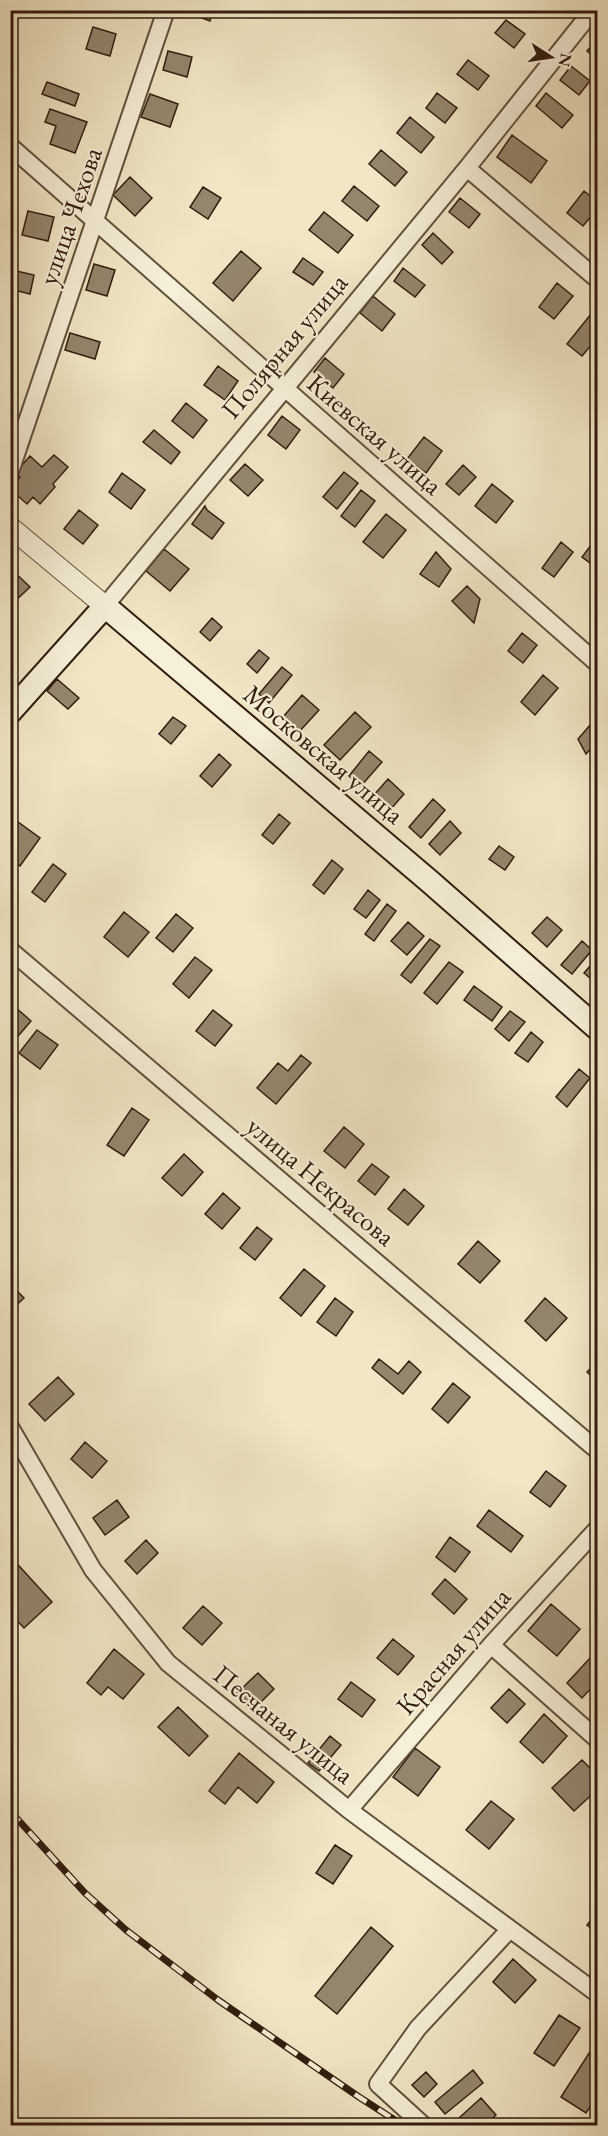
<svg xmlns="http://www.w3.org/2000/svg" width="608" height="2136" viewBox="0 0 608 2136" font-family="'EB Garamond',serif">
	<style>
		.building { fill: #94866e; stroke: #301d0f; stroke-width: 1.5 }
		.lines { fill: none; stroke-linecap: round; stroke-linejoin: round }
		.minor-casing { stroke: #60503c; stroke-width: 20 }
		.tertiary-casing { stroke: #60503c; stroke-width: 22 }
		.secondary-casing { stroke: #301d0f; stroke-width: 26 }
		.minor { stroke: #f6efd9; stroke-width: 16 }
		.tertiary { stroke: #f6efd9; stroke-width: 20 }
		.secondary { stroke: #f6efd9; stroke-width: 22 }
		.rail-casing { stroke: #301d0f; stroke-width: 7 }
		.rail { stroke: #f6efd9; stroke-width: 4.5; stroke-dasharray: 14; stroke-linecap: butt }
		.labels { text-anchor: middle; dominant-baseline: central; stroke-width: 4.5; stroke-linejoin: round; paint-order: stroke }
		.street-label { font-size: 27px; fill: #301d0f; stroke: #f6efd9 }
	</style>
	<rect width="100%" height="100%" fill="#f1e7c5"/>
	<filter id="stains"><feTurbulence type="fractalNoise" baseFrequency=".00333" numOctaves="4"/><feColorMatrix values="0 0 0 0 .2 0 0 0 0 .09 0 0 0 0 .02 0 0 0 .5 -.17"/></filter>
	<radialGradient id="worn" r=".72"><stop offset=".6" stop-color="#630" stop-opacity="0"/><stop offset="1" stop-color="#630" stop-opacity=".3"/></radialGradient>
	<path class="building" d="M181,10h32l-3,11z
		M506,20l19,14 -11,14 -19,-15z
		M93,27l23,7 -6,22 -24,-7z
		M598,39v21l-11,-9z
		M168,51l24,6 -5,20 -24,-7z
		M468,60l21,16 -11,14 -21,-16z
		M571,66l19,15 -11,14 -19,-15z
		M47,82l32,12 -4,12 -33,-12z
		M437,93l20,15 -12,15 -19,-15z
		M546,93l27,22 -11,13 -26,-22z
		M150,94l28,10 -8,23 -29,-10z
		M50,109l37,13 -12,31 -25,-9 6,-18 -11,-4z
		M410,117l24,20 -13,16 -24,-20z
		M512,135l35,26 -16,22 -34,-26z
		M381,150l26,22 -12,14 -26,-22z
		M130,177l22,21 -17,18 -22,-21z
		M354,186l25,20 -12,15 -25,-20z
		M203,187l18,11 -13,21 -18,-12z
		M584,191l14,11v6l-15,18 -16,-13z
		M460,198l20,16 -11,14 -20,-16z
		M28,211l26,6 -6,24 -26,-6z
		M324,212l29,23 -15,18 -29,-23z
		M433,233l20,19 -11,12 -20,-19z
		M241,251l20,17 -28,33 -20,-18z
		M303,258l20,14 -10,13 -20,-13z
		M94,264l21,6 -8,26 -21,-6z
		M403,268l22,17 -10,12 -21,-16z
		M12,270l22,5 -4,19 -20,-5z
		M557,283l16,13 -19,23 -15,-12z
		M373,296l22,18 -13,17 -22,-18z
		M591,314l7,6v17l-16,19 -15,-12z
		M70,333l30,9 -5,17 -30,-9z
		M325,358l19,16 -11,14 -19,-16z
		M218,366l20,15 -13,19 -21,-15z
		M186,403l21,17 -14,18 -21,-17z
		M282,416l18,14 -14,19 -18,-14z
		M154,430l26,22 -9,12 -28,-22z
		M424,437l18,14 -16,22 -19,-14z
		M54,455l14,12 -15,17 2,3 -15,17 -7,-7 -6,7 -17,-15 10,-12 -5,-4 15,-17 12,11z
		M245,464l18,16 -15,16 -18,-16z
		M463,465l13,12 -17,18 -13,-11z
		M344,472l14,11 -21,26 -14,-12z
		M122,473l23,17 -14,19 -22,-17z
		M492,484l21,17 -17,22 -21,-17z
		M361,490l14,11 -20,26 -14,-11z
		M205,506l2,4 17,13 -12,16 -20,-15z
		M79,510l19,15 -15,19 -19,-15z
		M386,514l20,16 -23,28 -20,-16z
		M598,536v33l-16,-12z
		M561,542l12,10 -19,25 -12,-9z
		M164,549l25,20 -19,22 -24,-20z
		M436,552l15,17 -12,18 -19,-13z
		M10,568l20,19 -17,16 -3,-2z
		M467,586l13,13 -6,24 -22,-22z
		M212,618l10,9 -12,14 -10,-9z
		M522,633l15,12 -14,18 -15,-12z
		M259,650l10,8 -12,15 -10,-9z
		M282,667l10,8 -23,28 -10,-9z
		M543,675l15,13 -23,27 -14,-13z
		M57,679l22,19 -11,11 -21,-18z
		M302,695l17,15 -20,22 -16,-15z
		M355,712l16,15 -31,33 -16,-15z
		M173,717l13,9 -15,18 -12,-10z
		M597,717l1,24 -12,13 -8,-15z
		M369,751l13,11 -21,24 -12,-10z
		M219,754l12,11 -19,22 -12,-11z
		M388,779l16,15 -14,16 -16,-15z
		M433,799l12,11 -24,28 -12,-11z
		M279,814l11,9 -17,21 -11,-9z
		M14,819l26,19 -20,28 -10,-6v-36z
		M450,821l11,12 -21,22 -11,-11z
		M499,846l15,11 -9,13 -16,-11z
		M332,860l11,9 -19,25 -11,-9z
		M53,864l13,10 -21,28 -13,-10z
		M368,890l12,10 -14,18 -12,-9z
		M387,904l9,7 -22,30 -9,-7z
		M124,912l25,20 -21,25 -24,-20z
		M176,914l17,14 -20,24 -17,-14z
		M547,917l15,13 -15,17 -15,-14z
		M408,922l16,14 -17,19 -16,-14z
		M430,939l10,7 -29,37 -10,-8z
		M582,941l10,9 -20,24 -11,-9z
		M195,957l17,13 -23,28 -16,-14z
		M598,957v26l-1,1 -13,-11z
		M449,962l14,10 -26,32 -13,-11z
		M474,986l28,21 -10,14 -28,-21z
		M15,1007l16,14 -19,22 -2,-32z
		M213,1010l19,15 -17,21 -19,-15z
		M510,1011l15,11 -16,19 -14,-12z
		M37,1030l21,15 -18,24 -21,-16z
		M531,1032l12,10 -15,20 -13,-9z
		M301,1055l10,8 -35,41 -19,-16 21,-25 10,8z
		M579,1069l11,9 -23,29 -11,-10z
		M132,1108l17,12 -25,36 -17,-11z
		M344,1127l20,17 -19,24 -21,-17z
		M184,1154l19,18 -21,24 -20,-18z
		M372,1164l17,13 -14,18 -17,-14z
		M404,1189l20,17 -16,19 -20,-16z
		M223,1193l17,15 -18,21 -17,-15z
		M257,1227l15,12 -17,21 -15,-12z
		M478,1241l22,20 -20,22 -22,-19z
		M304,1269l21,17 -24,30 -21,-18z
		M11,1285l13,13 -14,13v-26z
		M335,1298l18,14 -17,24 -19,-14z
		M545,1298l22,20 -21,23 -21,-20z
		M379,1359l19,15 11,-13 12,11 -18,22 -31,-26z
		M598,1361v21l-11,-10z
		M58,1377l16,17 -29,27 -16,-17z
		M453,1383l17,14 -22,26 -16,-14z
		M85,1442l22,19 -15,17 -21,-19z
		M546,1471l20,15 -16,21 -20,-15z
		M117,1500l12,17 -24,18 -12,-17z
		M489,1510l34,26 -12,16 -34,-26z
		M450,1537l20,15 -15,20 -19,-15z
		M146,1540l12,13 -21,21 -12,-13z
		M10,1556l42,46 -28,26 -14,-15z
		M445,1579l22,20 -13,15 -22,-20z
		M551,1604l29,25 -23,27 -29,-25z
		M203,1606l19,17 -20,22 -19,-17z
		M393,1639l21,17 -16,19 -21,-17z
		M114,1649l30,25 -21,25 -15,-12 -7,8 -14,-12z
		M591,1657l7,6v18l-16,17 -15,-15z
		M258,1673l16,16 -21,21 -16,-17z
		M351,1682l24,18 -13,17 -24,-18z
		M509,1689l16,15 -18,19 -16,-15z
		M178,1707l30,29 -19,20 -31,-29z
		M544,1714l23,22 -24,27 -23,-21z
		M330,1736l11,9 -22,26 -11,-8z
		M415,1748l25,19 -22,29 -25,-19z
		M239,1753l35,29 -17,21 -19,-16 -13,17 -16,-13z
		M582,1760l16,16v13l-24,22 -22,-23z
		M491,1801l23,18 -25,30 -23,-19z
		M335,1845l17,11 -19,28 -17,-11z
		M598,1911v22l-11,-8z
		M371,1927l22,19 -56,68 -22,-18z
		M513,1959l23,21 -21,23 -22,-21z
		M559,2015l21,13 -26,38 -20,-13z
		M593,2047l5,3v45l-12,18 -25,-16z
		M473,2070l10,13 -38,31 -10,-12z
		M426,2072l11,12 -13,13 -12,-12z
		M481,2098l15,17 -12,11h-18l-7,-8z"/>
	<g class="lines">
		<defs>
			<path id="minor" d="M10,146l588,518
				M467,168l131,112
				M10,472l156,-462
				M105,606l362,-438 126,-158
				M10,950l588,501
				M10,1427l83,143 75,93 181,147 249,184
				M491,1645l107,95
				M349,1810l142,-165 107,-117
				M424,2126l-46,-42 40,-56 92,-99"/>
			<path id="tertiary" d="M10,527l95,79"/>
			<path id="secondary" d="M10,712l95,-106 323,274 170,149"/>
		</defs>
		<use href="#minor" class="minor-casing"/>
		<use href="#tertiary" class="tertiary-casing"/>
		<use href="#secondary" class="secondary-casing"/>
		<use href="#minor" class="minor"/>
		<use href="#tertiary" class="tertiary"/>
		<use href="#secondary" class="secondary"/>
		<defs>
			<path id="rail" d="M10,1811l75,82 41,37 92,70 141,97 45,29"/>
		</defs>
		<use href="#rail" class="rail-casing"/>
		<use href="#rail" class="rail"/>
	</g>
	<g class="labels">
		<g class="street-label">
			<text transform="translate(70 216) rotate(-71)">улица Чехова</text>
			<text transform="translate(284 346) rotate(-50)">Полярная улица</text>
			<text transform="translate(375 434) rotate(41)">Киевская улица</text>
			<text transform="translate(324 754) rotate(40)">Московская улица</text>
			<text transform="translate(321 1181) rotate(40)">улица Некрасова</text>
			<text transform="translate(453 1651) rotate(-49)">Красная улица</text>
			<text transform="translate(284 1724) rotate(39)">Песчаная улица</text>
		</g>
	</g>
	<rect width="608" height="2136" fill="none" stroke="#f1e7c5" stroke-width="36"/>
	<rect x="12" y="12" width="584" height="2112" fill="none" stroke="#301d0f" stroke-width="3"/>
	<rect x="18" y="18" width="572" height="2100" fill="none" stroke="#301d0f" stroke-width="1.5"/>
	<g transform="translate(551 57) rotate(102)" stroke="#f6efd9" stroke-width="4.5" paint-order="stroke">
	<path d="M0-4.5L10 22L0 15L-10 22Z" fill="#301d0f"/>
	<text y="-9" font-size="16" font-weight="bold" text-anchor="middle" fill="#301d0f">N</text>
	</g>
	<rect width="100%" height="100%" filter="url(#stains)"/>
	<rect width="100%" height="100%" fill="url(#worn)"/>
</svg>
